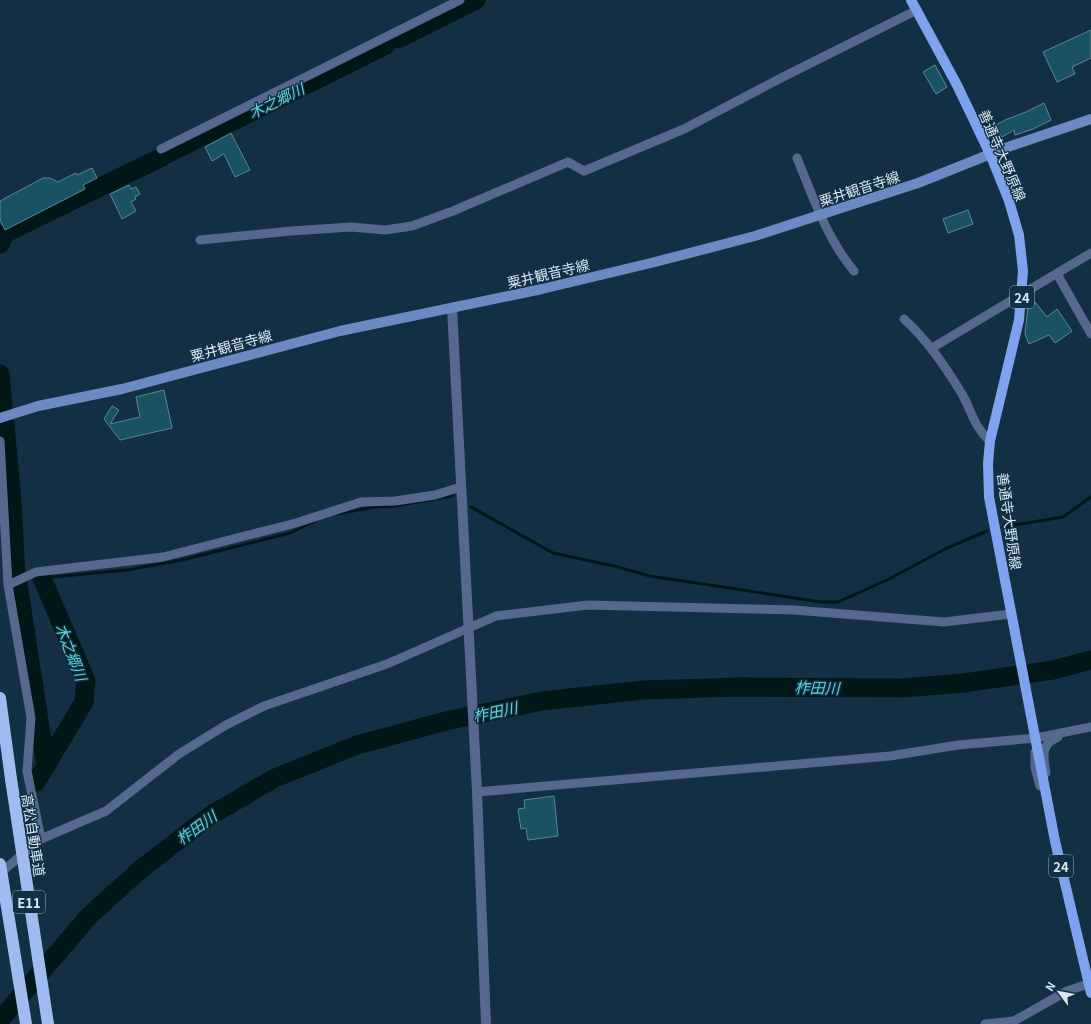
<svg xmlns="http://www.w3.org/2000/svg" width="1091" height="1024" viewBox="0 0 1091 1024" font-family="Georgia,'Noto Sans JP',serif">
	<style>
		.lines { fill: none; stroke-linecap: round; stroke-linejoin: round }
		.stream { stroke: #001718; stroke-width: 3 }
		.river { stroke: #001718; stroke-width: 19 }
		.building { fill: #195363; stroke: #5d8693 }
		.minor { stroke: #56688d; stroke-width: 9 }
		.tertiary { stroke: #56688d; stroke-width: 10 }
		.secondary { stroke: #6d89c4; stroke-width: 10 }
		.primary { stroke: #7ea2ee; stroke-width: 10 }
		.motorway { stroke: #a0bbf2; stroke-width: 12 }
		.motorway-bridge { stroke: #a0bbf2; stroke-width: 12 }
		.labels { text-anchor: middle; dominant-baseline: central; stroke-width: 3; stroke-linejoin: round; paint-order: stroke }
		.shield { fill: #132f43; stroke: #9cafbe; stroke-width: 1 }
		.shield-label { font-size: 13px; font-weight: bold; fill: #d6e6f2 }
		.street-label { font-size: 14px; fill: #d6e6f2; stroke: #132f43 }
		.water-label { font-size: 15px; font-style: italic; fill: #59d5da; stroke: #132f43 }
	</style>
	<rect width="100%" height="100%" fill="#132f43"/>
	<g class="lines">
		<path class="stream" d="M471,507l82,46 61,13 36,10 171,26h17l49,-22 60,-32 40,-17
			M337,514l37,-7 21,-1 57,-10
			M1003,527l60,-10 28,-20
			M42,578l85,-8 55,-10 108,-27 25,-12"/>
		<path class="river" d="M398,39l78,-39
			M167,154l219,-109
			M0,244l4,-10 10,-5 148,-72
			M0,374l3,32
			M5,425l7,76 4,74
			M18,584l28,182
			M36,782l48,-80 2,-21 -44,-103
			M0,1020l90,-105 51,-46 70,-54 64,-37 82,-33 89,-24 96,-20 101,-11 97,-3 163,1 61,-5 89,-13 38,-10"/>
	</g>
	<path class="building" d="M1091,30v28l-19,9 3,7 -18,8 -14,-30z
		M935,65l12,22 -11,7 -13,-22z
		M1044,103l7,17 -18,9 -18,6 -1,-5 -12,7 -2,-3 -3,2 -5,-9 13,-7 21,-8z
		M231,133l19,37 -15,7 -11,-23 -12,7 -7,-14z
		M92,168l5,10 -14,7 2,4 -80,41 -5,-10v-19l43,-23h7l8,4 18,-9 1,2z
		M129,185l2,4 5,-2 4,7 -5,3 1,2 -5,3 5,9 -14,8 -12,-25z
		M968,210l5,14 -25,9 -5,-14z
		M1035,302l12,15 10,-8 15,22 -17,12 -6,-8 -20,9 -4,-10 3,-27z
		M164,390l8,38 -52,12 -16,-21 8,-13 7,4 -9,14 30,-7 -4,-20z
		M554,796l4,40 -30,4 -2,-12 -5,1 -3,-20 7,-1 -1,-8z"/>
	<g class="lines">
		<path class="minor" d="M161,149l299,-149
			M797,158c16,39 30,81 57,113
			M200,240l91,-9 60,-4 34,3 27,-4 41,-15 115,-49 16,9 100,-42 97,-51 136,-68
			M1057,274l34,60
			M904,319c24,22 41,47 58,75 10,18 12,33 28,47
			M932,348l159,-95
			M0,441l8,144 23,133 -4,53 14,68
			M8,585l28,-13 127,-15 133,-34 65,-21 34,-1 40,-6 26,-8
			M1035,752v15l5,19
			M1046,773c-2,-16 -7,-28 12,-36
			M477,792l413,-36 68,-11 78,-7 55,-11
			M0,873l41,-34 65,-28 73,-57 47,-29 38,-19 123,-42 109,-48 92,-11 206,5 150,12 67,-8
			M985,1024l29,-3 53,-30 21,-7"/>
		<path class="tertiary" d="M452,308l25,484 9,232"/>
		<path class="secondary" d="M0,418l38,-12 84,-17 218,-58 202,-42 113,-27 100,-26 163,-53 90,-36 83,-28"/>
		<path class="primary" d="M911,0l46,85 33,69 19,47 10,34 4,36 -4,49 -29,121 -2,23 1,33 66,344 36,152"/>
		<path class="motorway" d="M0,698l11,81"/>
		<path class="motorway-bridge" d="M11,779l37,245
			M0,864l26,160"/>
	</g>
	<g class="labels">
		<g class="shield">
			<rect x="1010" y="286" width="24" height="22" rx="3"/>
			<rect x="1049" y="855" width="24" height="22" rx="3"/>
			<rect x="13" y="891" width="32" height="22" rx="3"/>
		</g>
		<g class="shield-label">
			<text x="1022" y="297">24</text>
			<text x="1061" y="866">24</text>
			<text x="29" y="902">E11</text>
		</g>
		<g class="street-label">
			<text transform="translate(1003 155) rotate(67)">善通寺大野原線</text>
			<text transform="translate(859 188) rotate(-18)">粟井観音寺線</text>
			<text transform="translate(548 273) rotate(-13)">粟井観音寺線</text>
			<text transform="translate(231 345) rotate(-15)">粟井観音寺線</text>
			<text transform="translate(1010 521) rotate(82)">善通寺大野原線</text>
			<text transform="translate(34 835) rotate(81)">高松自動車道</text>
		</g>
		<g class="water-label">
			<text transform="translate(276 100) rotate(-26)">木之郷川</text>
			<text transform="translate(72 652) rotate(69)">木之郷川</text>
			<text transform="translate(817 687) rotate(1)">柞田川</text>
			<text transform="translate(495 711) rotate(-12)">柞田川</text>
			<text transform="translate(196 827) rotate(-36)">柞田川</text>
		</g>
	</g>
	<g transform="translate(1059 992) rotate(302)" stroke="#132f43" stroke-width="3" paint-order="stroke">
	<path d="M0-3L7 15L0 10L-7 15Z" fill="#d6e6f2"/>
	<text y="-6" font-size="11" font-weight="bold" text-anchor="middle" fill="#d6e6f2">N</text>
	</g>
</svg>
